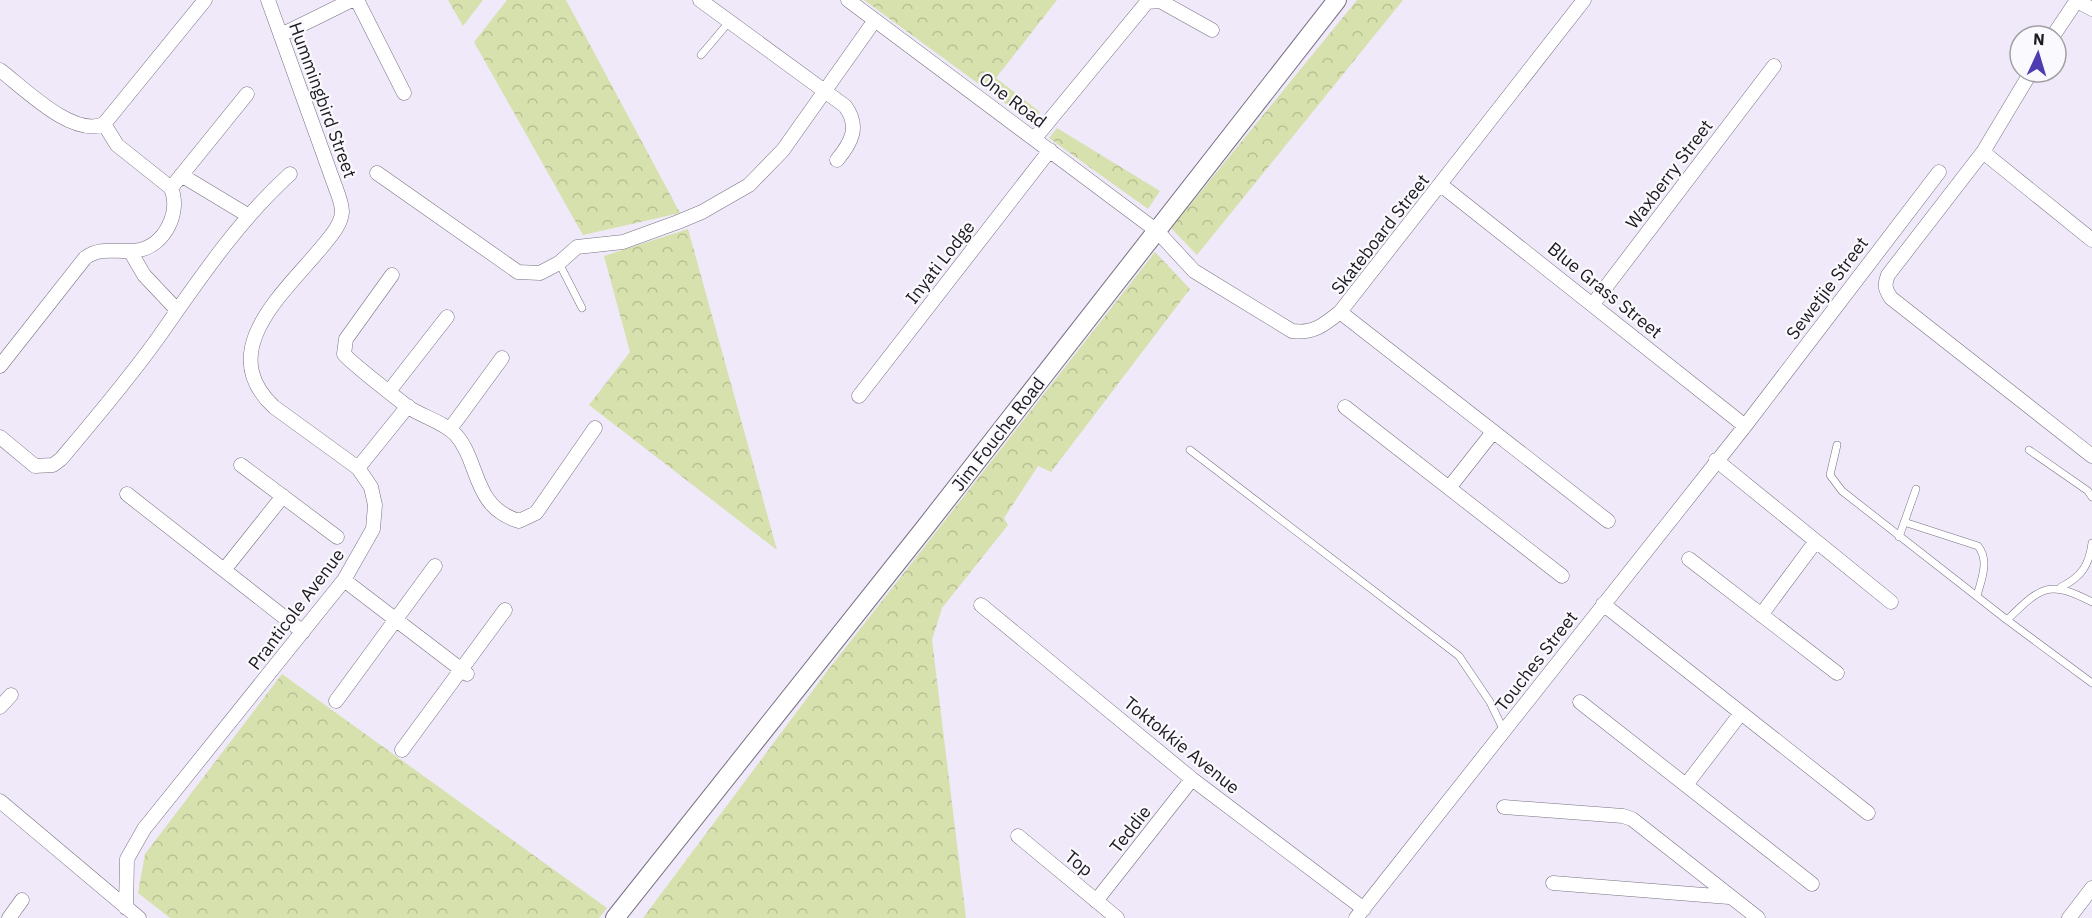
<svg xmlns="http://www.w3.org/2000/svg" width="2092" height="918" viewBox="0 0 2092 918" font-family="'IBM Plex Sans',sans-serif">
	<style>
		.park { fill: url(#park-crowns) }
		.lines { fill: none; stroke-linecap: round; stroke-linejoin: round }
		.lane-casing { stroke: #787181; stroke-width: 8 }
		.street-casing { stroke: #787181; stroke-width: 15 }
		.secondary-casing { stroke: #787181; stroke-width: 20 }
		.lane { stroke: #fff; stroke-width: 7 }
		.street { stroke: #fff; stroke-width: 14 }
		.secondary { stroke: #fff; stroke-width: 18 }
		.labels { text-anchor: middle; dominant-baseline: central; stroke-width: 4.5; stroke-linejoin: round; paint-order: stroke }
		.street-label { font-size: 18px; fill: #1c191f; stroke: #faf9fd }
	</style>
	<defs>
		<pattern id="park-crowns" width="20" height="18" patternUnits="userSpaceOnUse" patternTransform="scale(1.5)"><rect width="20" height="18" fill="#d7e1ad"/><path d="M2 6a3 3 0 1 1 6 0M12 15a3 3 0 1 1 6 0" fill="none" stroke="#b8c094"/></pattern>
	</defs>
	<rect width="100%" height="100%" fill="#f0e9fa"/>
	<path class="park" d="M448,0h35l-20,26z
		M507,0h59l114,213 -97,22 -109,-193z
		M864,0h193l-61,78 44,34 -8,11z
		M1357,0h46l-206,255 -26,-27z
		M1057,128l103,63 -12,18 -99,-71z
		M688,229l89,321 -188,-145 41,-53 -26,-96z
		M1155,252l35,37 -139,183 -13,-6 -34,52 4,7 -66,83 -10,32 34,278h-323l185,-248z
		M282,674l325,234 -8,10h-429l-32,-25 7,-39z"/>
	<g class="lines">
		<defs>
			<path id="lane" d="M701,55l28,-33
				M559,263l23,45
				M1837,445l-7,30 12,16 165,129 85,63
				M1190,450l269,206 31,46 14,29
				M2029,450l59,41 4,6
				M1904,522l74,24c12,15 3,34 -1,50
				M1899,537l17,-48
				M2061,587c20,-10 28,-21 31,-44
				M2007,620c34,-33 41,-41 85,-18"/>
			<path id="street" d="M357,0l47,93
				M700,0l145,106c15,20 7,36 -8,54
				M848,0l309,231 37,40 98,60c21,3 32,-6 48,-19l244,-312
				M281,35l71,-35
				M2053,36l22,-33h6l11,6
				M0,70c24,18 73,68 104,54
				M2031,72l-48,80 109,88
				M104,124l101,-124
				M1035,138l112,-136 13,-1 52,29
				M1983,152l-95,123c-4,10 -3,14 3,23l201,158
				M377,173l141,99 22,1 19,-10 18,-16 46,-5 55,-20 24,-10 47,-27 34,-35 92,-130
				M181,175l68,41
				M1441,185l304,241
				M171,188l76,-94
				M130,251l14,24 33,35
				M392,275l-46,64 -2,15c4,6 55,46 64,53 15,10 36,15 48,28 24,27 16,72 63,86l17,-8 59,-85
				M1593,304l181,-238
				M1340,312l268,209
				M0,366l85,-108c18,-13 34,-4 54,-8 26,-5 42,-38 32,-62l-54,-43 -13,-21
				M390,390l57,-73
				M859,396l191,-246
				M1345,407l217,169
				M450,429l52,-71
				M0,437l35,29 18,-1 8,-6c33,-39 67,-79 97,-121 40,-57 80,-117 132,-164
				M1716,460l175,142
				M241,465l96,72
				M358,468l50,-62
				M1449,488l44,-56
				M127,494l176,138
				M1689,559l148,114
				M224,570l59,-74
				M344,580l123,94
				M1603,604l265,209
				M981,605l211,174 172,130
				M1761,615l55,-74
				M336,701l99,-135
				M1580,702l232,182
				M0,707l11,-12
				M402,750l103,-140
				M1686,785l55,-72
				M0,801l139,117
				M1504,807l119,9 9,3 126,99
				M1018,836l99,82
				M1553,883l176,14
				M1096,901l96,-122
				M126,908l1,-49 17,-30 200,-249 29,-51 2,-24 -4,-18 -13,-19 -84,-61c-60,-56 10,-114 47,-159 8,-10 20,-22 21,-36 0,-9 -4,-18 -7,-26l-67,-186
				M9,918l13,-18
				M1356,918l389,-492 194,-254
				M2069,918l23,-30"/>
			<path id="secondary" d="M615,918l312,-393 410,-525"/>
		</defs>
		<use href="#lane" class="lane-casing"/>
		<use href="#street" class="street-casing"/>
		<use href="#secondary" class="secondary-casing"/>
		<use href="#lane" class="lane"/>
		<use href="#street" class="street"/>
		<use href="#secondary" class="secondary"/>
	</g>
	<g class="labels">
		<g class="street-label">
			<text transform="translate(323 100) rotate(70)">Hummingbird Street</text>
			<text transform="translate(1013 100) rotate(37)">One Road</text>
			<text transform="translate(1669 174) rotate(-53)">Waxberry Street</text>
			<text transform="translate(1380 234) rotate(-52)">Skateboard Street</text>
			<text transform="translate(940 262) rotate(-52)">Inyati Lodge</text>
			<text transform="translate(1827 288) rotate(-53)">Sewetjie Street</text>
			<text transform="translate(1605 290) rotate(39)">Blue Grass Street</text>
			<text transform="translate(998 434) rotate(-52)">Jim Fouche Road</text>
			<text transform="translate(296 609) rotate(-53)">Pranticole Avenue</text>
			<text transform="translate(1536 661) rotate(-52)">Touches Street</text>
			<text transform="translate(1182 745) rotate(39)">Toktokkie Avenue</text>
			<text transform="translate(1130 829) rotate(-52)">Teddie</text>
			<text transform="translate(1079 863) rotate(39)">Top</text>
		</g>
	</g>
	<g transform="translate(2038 54) rotate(4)"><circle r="28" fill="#faf9fd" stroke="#a19fa4" stroke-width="1.5"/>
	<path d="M0-4.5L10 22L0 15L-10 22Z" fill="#4e3cb3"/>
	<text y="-9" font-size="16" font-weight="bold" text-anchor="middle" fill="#1c191f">N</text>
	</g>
</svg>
